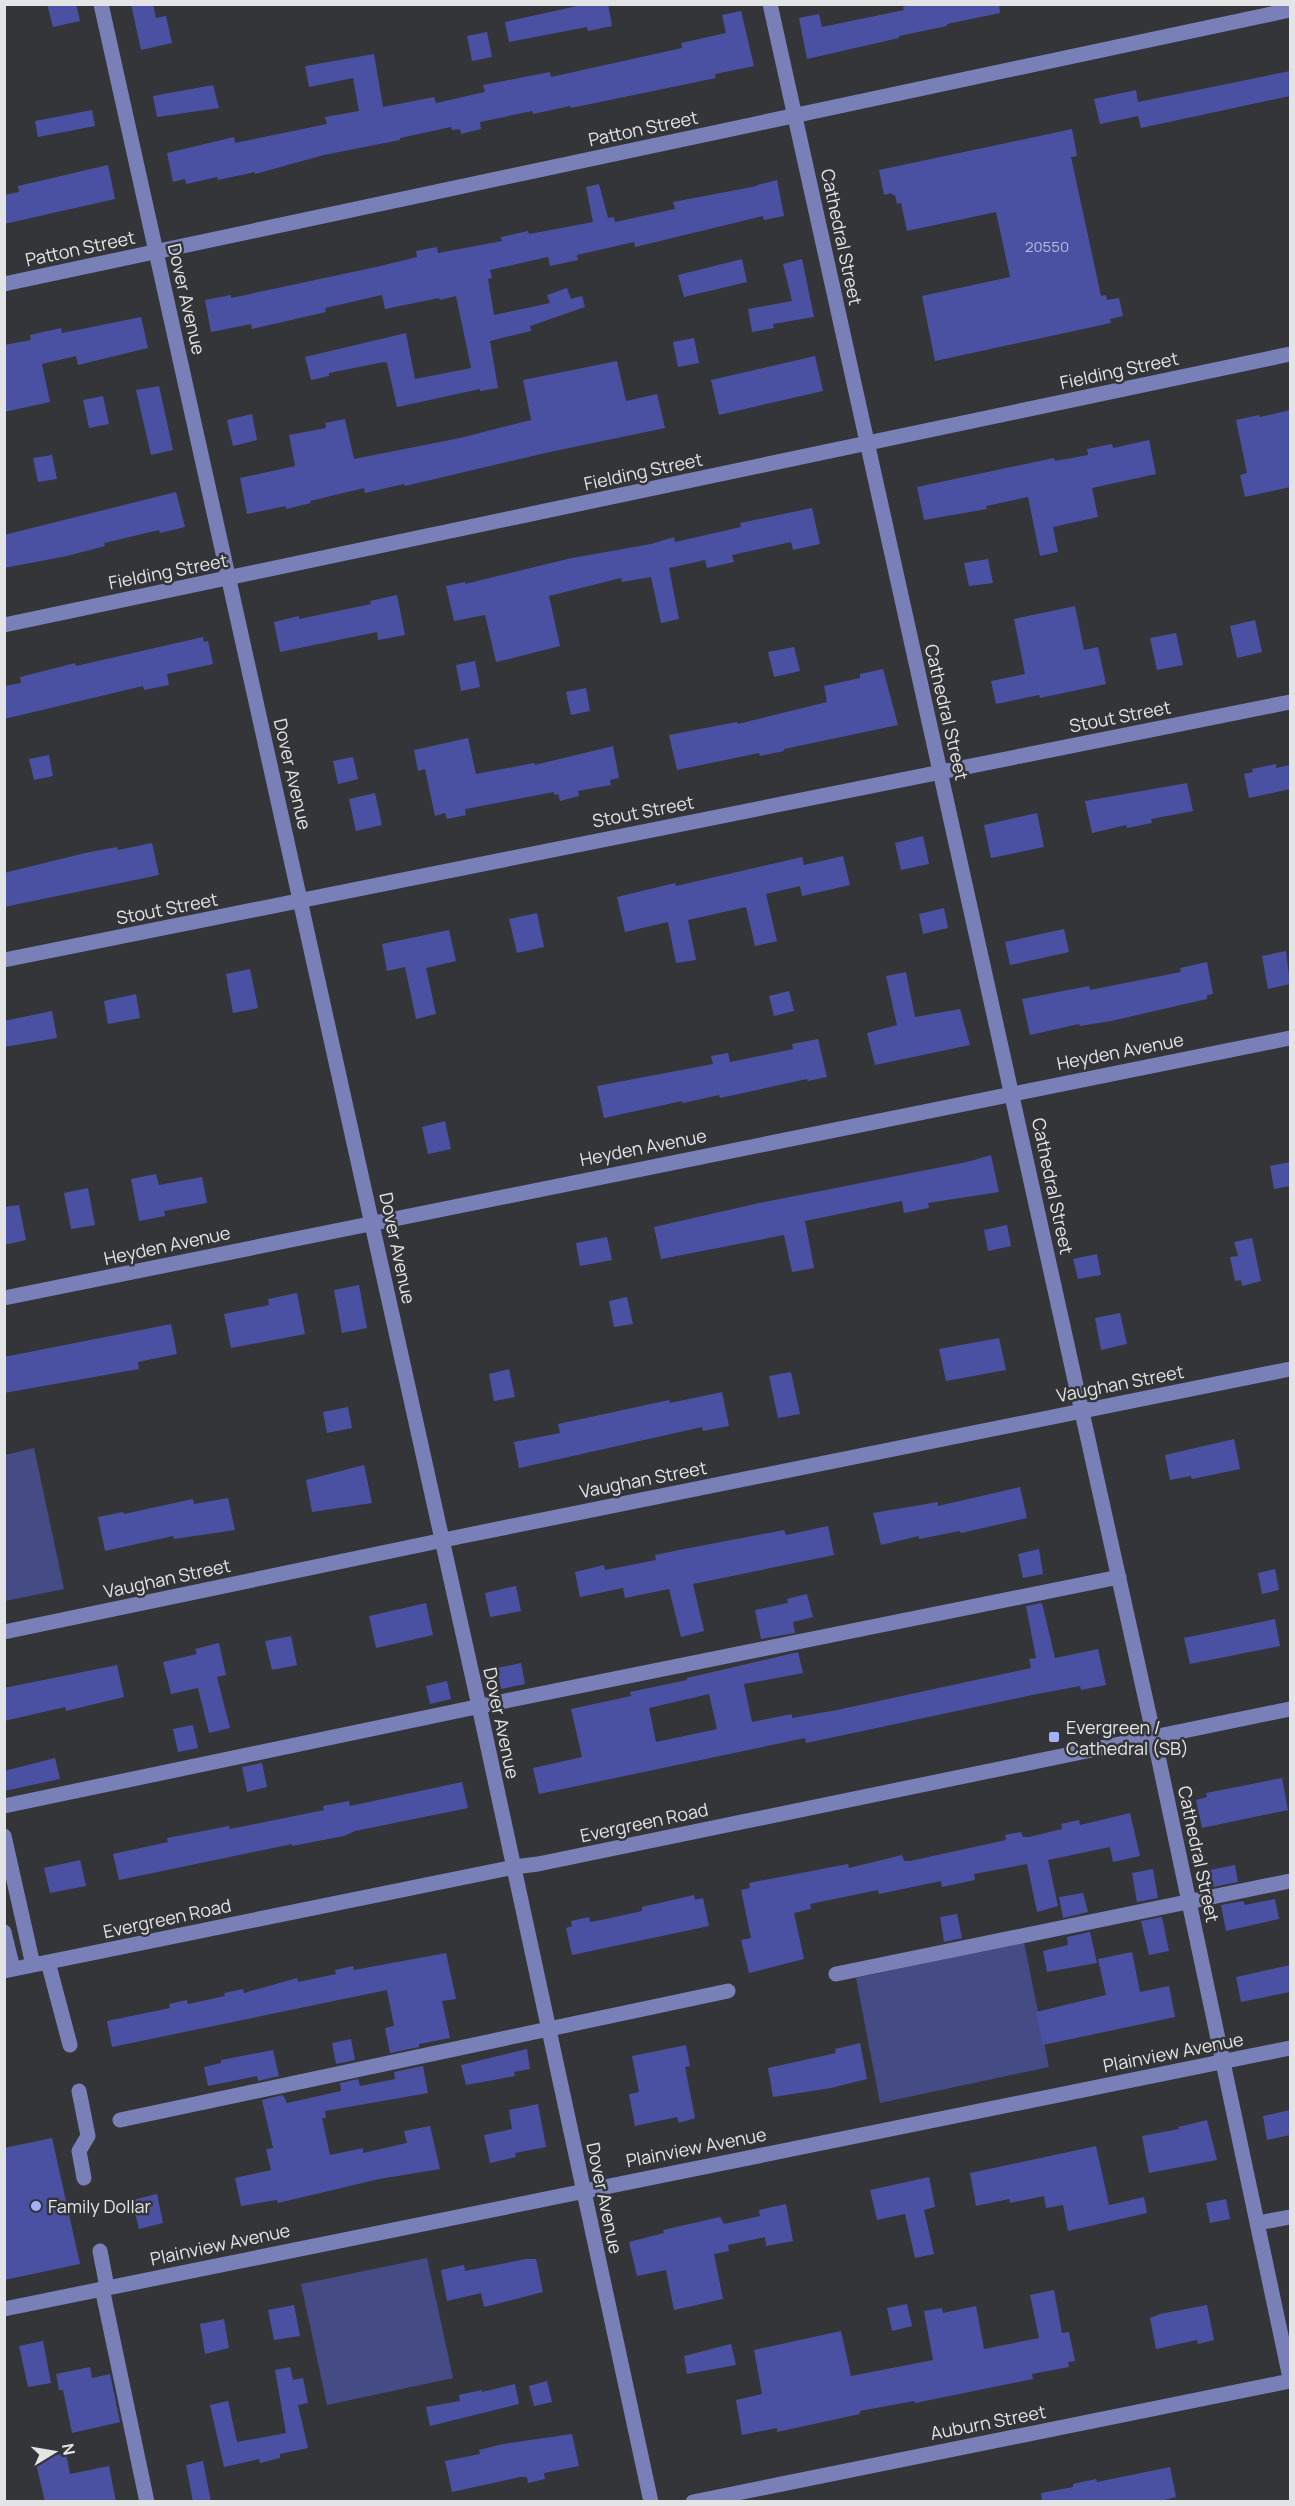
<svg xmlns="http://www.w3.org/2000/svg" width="1295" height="2506" viewBox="0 0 1295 2506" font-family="Manrope,sans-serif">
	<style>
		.green { fill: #454b85 }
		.building { fill: #4b51a2; fill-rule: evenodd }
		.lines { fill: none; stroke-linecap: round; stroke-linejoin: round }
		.minor { stroke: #7880b7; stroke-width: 15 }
		.poi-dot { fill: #a6b1fc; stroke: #343538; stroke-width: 2 }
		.labels { text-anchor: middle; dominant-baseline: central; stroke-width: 5; stroke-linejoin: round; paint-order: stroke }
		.number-label { font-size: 15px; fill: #bdbfd4 }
		.street-label { font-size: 18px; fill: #e3e4e5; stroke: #343538 }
		.poi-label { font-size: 18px; fill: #e3e4e5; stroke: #343538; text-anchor: start }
	</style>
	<rect width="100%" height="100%" fill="#343538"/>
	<path class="green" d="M34,1448l30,141 -59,12v-146z
		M1024,1942l25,125 -169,36 -24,-125z
		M427,2258l26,120 -126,27 -26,-121z"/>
	<path class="building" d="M47,4h29l4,17 -27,6z
		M131,4h22l3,14 10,-2 6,27 -31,7z
		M586,4h22l4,22 -24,5 -1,-4 -78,15 -4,-20z
		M915,4h84l1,9 -53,11v2l-48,10v2l-92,21 -8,-41 20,-4 3,13 82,-17 -1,-3z
		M741,11l13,55 -39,8 1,4 -145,30 -1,-2 -37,8 -1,-3 -52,11 1,7 -20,5 -1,-5 -8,1 -1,-3 -51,11v2l-76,15 -69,19v-2l-37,8 -1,-3 -31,7 -1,-5 -12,3 -6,-29 67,-16 1,6 92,-19 -2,-7 34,-6 -6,-33 -44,9 -4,-21 69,-12 9,53 51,-10 2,6 49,-11 -2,-7 67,-13 1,5 131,-29 -1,-5 45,-10 -4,-18z
		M487,32l5,25 -20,4 -5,-25z
		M1290,71v25l-149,32 -3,-12 -38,8 -6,-25 42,-9 2,12z
		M213,85l6,23 -62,9 -4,-21z
		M92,110l3,16 -57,11 -3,-16z
		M1072,129l5,27 -6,1 30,139 5,-1 1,5 12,-2 4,18 -13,3 1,4 -176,38 -13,-65 88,-19 -14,-65 -89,19 -6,-28 -4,1 -2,-9h-3v-2l-8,2 -5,-25z
		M108,165l7,34 -111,25v-29l15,-3 -1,-6z
		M777,180l7,36 -20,4 -1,-4 -128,31 -1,-5 -57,13 1,5 -28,6 -2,-9 -58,13 2,8 -4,1 6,36 56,-12 -3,-8 20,-7 4,11 11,-3 3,11 -55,19 1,5 -41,10 8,47 -18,3v-2l-83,18 -10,-44 -3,-1 -55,11v3l-18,4 -6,-23 101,-24 9,46 56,-11 -15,-72 -16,4 -1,-2 -54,11 -3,-14 -57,13 1,4 -74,17 -1,-5 -40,8 -6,-32 26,-5v3l145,-31 41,-10 -1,-6 21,-4 1,6 64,-12 -1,-4 27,-6 1,3 64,-12 -7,-35 13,-3 9,34 6,-1 1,5 60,-13 -2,-7 84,-16v-1z
		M742,259l5,23 -63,15 -6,-22z
		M802,259l12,58 -41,7 1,4 -22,4 -4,-23 44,-8 -9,-37z
		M141,317l7,31 -70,17 -2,-9 -34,8 8,38 -46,10v-67l27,-5 -1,-5 31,-7 1,5z
		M694,338l5,25 -21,4 -5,-25z
		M815,356l8,35 -104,24 -8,-35z
		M617,361l9,40 31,-7 8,34 -120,25 -140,33 -1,-2 -39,9 -1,-5 -54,13 1,2 -25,6v-3l-39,8 -7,-36 55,-12 -6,-31 37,-7 -1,-5 20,-4 9,40 106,-21 71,-18 -8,-40z
		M159,386l14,64 -22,5 -15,-65z
		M103,396l6,28 -20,4 -6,-28z
		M1290,410v77l-45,10 -5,-22 7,-2 -11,-53 23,-5 1,2z
		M252,414l5,26 -24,6 -6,-26z
		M1149,440l7,34 -64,14 6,29 -45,10 5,25 -18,4 -12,-59 -42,9 1,3 -63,11 -7,-33 137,-29 1,3 33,-6 -1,-6 25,-5 1,4z
		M52,455l5,24 -19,3 -5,-24z
		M176,492l9,35 -25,6 -1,-3 -55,13 1,3 -38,10 -63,12v-33z
		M812,508l8,36 -27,6 -2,-8 -59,13 2,7 -27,6 -2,-8 -36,8 10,51 -18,4 -10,-46 -29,5 -1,-4 -72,18 11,50 -47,12 -17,4 -11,-47 -31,6 -8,-35 19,-4v2l107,-26 79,-14 23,-7 1,5 66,-15 -1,-4z
		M988,559l5,24 -24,3 -5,-23z
		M397,595l8,40 -27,5 -1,-8 -97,20 -6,-30 25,-6v3l72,-15 -1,-3z
		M1075,606l9,44 14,-3 8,37 -66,14 -1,-3 -43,9 -5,-23 34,-7 -11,-55z
		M1255,620l7,32 -25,6 -7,-32z
		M1176,633l7,32 -26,5 -7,-32z
		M203,637l1,5 4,-1 5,23 -46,10 2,11 -25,5 -1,-4 -139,33v-33l17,-3 -1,-6 55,-14 1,3z
		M794,647l6,24 -26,6 -6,-25z
		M475,661l5,26 -19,4 -5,-26z
		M883,669l15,56 -114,24v2l-24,5 -1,-3 -82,17 -8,-35 68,-13 1,2 89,-22 -3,-16 36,-8v-4z
		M586,688l4,23 -19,4 -5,-23z
		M468,738l8,36 58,-11 1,2 78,-19 6,32 -9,2 1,5 -33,6 1,5 -19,5 -2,-7 -4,1v-3l-89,17 1,6 -19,4 -2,-6 -10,3 -10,-47 -7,2 -4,-21z
		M49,755l4,21 -19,4 -5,-21z
		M353,757l5,22 -20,5 -5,-23z
		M1276,764v4l14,-3v24l-41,9 -5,-24 9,-2 -1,-3z
		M1187,783l6,28 -42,8 1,4 -25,5 -1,-3 -34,8 -7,-32z
		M375,793l7,32 -26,6 -7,-32z
		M1037,813l7,34 -53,11 -7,-33z
		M923,836l6,28 -28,6 -6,-27z
		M152,843l7,32 -155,32v-34l81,-20 32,-6 1,3z
		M843,856l7,29 -48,11 -2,-10 -34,8 11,47 -22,5 -9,-39 -58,13 8,40 -20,3 -8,-41 -43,10 -8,-35 58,-14 1,3 126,-29 2,8z
		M944,908l4,20 -25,6 -4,-20z
		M537,913l7,34 -27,6 -8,-34z
		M1064,929l5,23 -59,13 -5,-23z
		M449,930l7,31 -30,7 10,46 -20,5 -11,-52 -18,4 -5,-27z
		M1286,951l4,33 -22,5 -6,-33z
		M1207,962l6,32 -6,1v4l-96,22 -31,5 -1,-2 -49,11 -8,-36 67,-13 1,4 40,-8 51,-10 -1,-4z
		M250,969l8,39 -25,5 -7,-39z
		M906,972l9,45 45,-8 10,36 -95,20 -8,-32 30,-8 -11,-49z
		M789,991l5,20 -20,5 -5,-20z
		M136,994l4,24 -32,6 -4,-23z
		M52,1011l5,27 -53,9v-26z
		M818,1039l9,38 -19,4 -1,-2 -87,19 -1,-3 -36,8 -1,-2 -78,17 -7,-32 116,-22 -2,-8 17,-3 2,9 63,-13 -1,-5z
		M445,1121l6,28 -23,5 -6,-27z
		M991,1155l8,37 -71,11 1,5 -25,5 -2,-12 -97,20 9,47 -22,4 -8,-37 -123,24 -7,-32 105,-24 208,-41z
		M1290,1162v24l-16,3 -4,-23z
		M156,1174l3,11 43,-8 5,26 -43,8 1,5 -26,5 -8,-42z
		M88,1188l7,37 -24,4 -7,-36z
		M19,1205l7,35 -22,5v-38z
		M1007,1225l4,21 -23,5 -4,-21z
		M607,1237l5,23 -32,6 -4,-23z
		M1252,1238l9,43 -19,5 -1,-6 -6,1 -5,-24 8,-1 -4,-14z
		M1097,1254l4,21 -23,4 -5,-20z
		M359,1285l8,43 -25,5 -8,-43z
		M297,1293l8,41 -74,14 -7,-34 45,-9 -1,-6z
		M627,1297l6,27 -19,3 -5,-26z
		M1120,1313l7,31 -26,6 -6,-32z
		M171,1324l6,30 -39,8 1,7 -135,24v-36z
		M999,1338l7,32 -60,11 -7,-32z
		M509,1369l6,28 -21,4 -5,-27z
		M791,1372l9,42 -22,4 -9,-42z
		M722,1392l7,34 -26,5 -1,-4 -183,41 -5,-26 46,-9 -2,-9 111,-24 1,3z
		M348,1407l4,21 -25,5 -4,-21z
		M1234,1439l6,30 -48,10 -1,-3 -21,4 -5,-25z
		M364,1465l8,38 -60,9 -6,-32z
		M1020,1487l7,31 -66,15 -1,-2 -41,8v-3l-38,9 -8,-32 65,-11v4z
		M228,1498l7,32 -61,9 -1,-3 -68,15 -7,-34 25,-5 1,2 69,-15 1,5z
		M828,1526l6,29 -141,29 11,47 -23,6 -12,-48 -44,9 -2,-10 -43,9 -5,-25 29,-7 1,5 51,-10 -1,-5 24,-5 105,-20 2,5z
		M1039,1549l4,25 -20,4 -5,-24z
		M1275,1569l4,21 -17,4 -4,-21z
		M516,1586l5,25 -31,6 -5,-24z
		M807,1594l6,23 -20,5 2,11 -34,6 -6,-29 33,-7 -1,-4z
		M426,1603l7,32 -57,13 -7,-32z
		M1042,1603l13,55 43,-9 8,36 -25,5 -1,-4 -43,8 -231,49 -1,-5 -266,56 -6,-26 49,-11 -11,-48 60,-13 -1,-4 57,-12v-2l111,-26 5,21 -59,11 8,38 40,-8v4l45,-8 194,-42 -2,-9 7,-1 -10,-52zM709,1694l8,35 -61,13 -7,-34z
		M1275,1619l5,27 -90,18 -6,-26z
		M291,1636l6,29 -25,5 -7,-29z
		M219,1643l7,32 -9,2 13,51 -21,5 -11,-45 -27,6 -8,-32 34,-8 -2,-5z
		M521,1663l4,21 -24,5 -4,-21z
		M117,1665l7,32 -58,14 -1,-4 -61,14v-33z
		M447,1681l4,18 -21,5 -4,-18z
		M193,1725l5,23 -20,4 -5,-23z
		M55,1758l5,21 -56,12v-20z
		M262,1763l5,24 -20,5 -5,-25z
		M1282,1778l6,32 -86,18 -6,-28 11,-3 -1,-4z
		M462,1782l6,26 -113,23 -11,5 -52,10v-2l-173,36 -6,-26 55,-12 -1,-4 62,-12 1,3 94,-19 -1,-4 26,-5 1,5z
		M1130,1813l10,43 -27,6 -3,-15 -62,13 10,46 -21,6 -10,-48 -53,10 1,6 -33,7 -1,-6 -62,13 -1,-4 -68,14 1,5 -17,4 10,46 -55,14 -8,-33 10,-2 -10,-48 9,-2 -1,-5 99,-19 1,4 53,-13 2,6h6l96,-21 -1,-5 16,-3 2,5h6l33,-8 -1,-5 18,-4 1,5z
		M80,1860l6,26 -36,7 -6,-25z
		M1235,1865l3,17 -25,5 -3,-17z
		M1153,1869l5,29 -21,4 -5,-29z
		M1083,1893l5,19 -25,6 -4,-21z
		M694,1895l1,5 8,-2 6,28 -137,29 -6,-27 6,-2 -1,-5 18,-4 1,5 16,-3 36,-8v-4z
		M1275,1899l4,20 -53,12 -5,-26 22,-4 2,4z
		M957,1914l5,24 -18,4 -4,-25z
		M1162,1917l7,34 -20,4 -8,-34z
		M1090,1932l7,31 -50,9 -4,-21 25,-6 -1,-8z
		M1132,1952l8,40 29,-6 6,31 -132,28 -7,-33 70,-17 -8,-36z
		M446,1953l10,46 -14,2 8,37 -31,6v3l-29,6 -5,-25 9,-2 -7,-36 -275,57 -5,-26 63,-13 -1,-4 18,-4 1,4 37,-8 -1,-3 19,-4 1,4 53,-15 1,4 38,-8 -1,-4 18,-4 1,4z
		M1290,1965v27l-49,10 -5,-25z
		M351,2039l4,21 -19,4 -4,-21z
		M860,2043l7,36 -36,9 -58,9 -5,-29 68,-15 -1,-4z
		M686,2045l4,21 -5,1 10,51 -16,5 -2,-6 -42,9 -6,-32 10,-2 -7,-36z
		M527,2049l3,20 -16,3 1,4 -49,9 -5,-20z
		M273,2050l6,26 -21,5 -1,-5 -49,10 -4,-19 17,-4v-3z
		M423,2066l5,27 -103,18 1,7h-4l8,37 33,-7v5l44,-10 -3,-12 26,-5 10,43 -61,10 -101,24 -1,-3 -36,6 -6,-28 36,-8 -5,-21 7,-1 -11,-48 21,-5 4,8 54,-12 -1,-8 18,-4 2,7 35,-7 -1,-7z
		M538,2104l8,43 -31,6 1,4 -26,6 -6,-28 28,-6 -3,-19z
		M1290,2110v25l-23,5 -4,-24z
		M1207,2120l10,40 -68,13 -7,-37 37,-7 -1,-2z
		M52,2138l28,126 -76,16v-132z
		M1096,2146l13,59 35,-8 3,16 -79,18 -5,-26 -17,3 -2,-12 -34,7 -1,-4 -33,7 -6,-33z
		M929,2177l6,30 -11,3 10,44 -19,4 -10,-44 -28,6 -7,-30z
		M157,2194l6,29 -24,6 -7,-29z
		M1226,2199l4,20 -20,4 -4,-20z
		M786,2204l7,37 -27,5 -1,-9 -37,8 1,6 -15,3 9,45 -49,11 -8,-40 -29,6 -8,-34 35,-9 -1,-3 57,-13 4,7 36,-8 -1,-6z
		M526,2259h10l7,33 -59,15 -3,-14 -34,8 -6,-31 23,-5 1,6z
		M1054,2290l8,43 7,-1 6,29 -7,1 1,5 -37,7 1,5 -118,24 -1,-2 -54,10v3l-83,18v-4l-35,7 -6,-35 26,-6 -8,-44 87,-19 10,45 46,-9 36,-7 -9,-49 18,-3 1,5 33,-7 8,43 55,-11 -9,-43z
		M907,2304l5,22 -20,5 -5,-23z
		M294,2305l6,31 -26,4 -6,-30z
		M1207,2305l7,35 -16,4 -1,-4 -41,9 -6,-31 10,-4z
		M224,2319l5,29 -24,6 -5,-30z
		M43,2341l8,42 -23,4 -9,-41z
		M731,2344l5,21 -49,9 -3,-18z
		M90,2367l2,11 18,-4 10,48 -48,11 -9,-43h-4l-3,-16z
		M290,2367l3,13 10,-2 5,25 -10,2 10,43 -28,6v4l-20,5 -1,-4 -35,8 -14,-62 18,-4 9,41 49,-9 -11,-63z
		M547,2381l5,21 -18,4 -5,-20z
		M515,2384l4,20 -89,22 -4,-19 34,-6 -1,-6 23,-5v2z
		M572,2434l7,32 -35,7 1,6 -17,4 -1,-6h-7l-68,15 -7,-31 35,-7 -1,-4 24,-6z
		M66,2453l4,21 39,-8 7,36h-71l-10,-43z
		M203,2461l8,41h-18l-7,-37z
		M1170,2467l6,30 -19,5h-115l-1,-9 32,-6v-3l23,-5 1,3z"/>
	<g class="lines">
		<path class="minor" d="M101,4l378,1702 172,796
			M770,4l384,1733 136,641
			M4,284l1286,-274
			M4,625l1286,-271
			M4,960l1286,-258
			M4,1298l1286,-260
			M4,1632l459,-96 827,-167
			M4,1806l496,-104 619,-125
			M4,1836l29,129
			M4,1932l9,37
			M48,1962l22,83
			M4,1971l510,-104 24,-3 752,-155
			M836,1974l454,-93
			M79,2091l9,45 -9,15 5,27
			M120,2120l608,-129
			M1258,2223l32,-6
			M100,2251l7,36
			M102,2288l45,214
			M4,2309l1286,-261
			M693,2502l597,-121"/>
	</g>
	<g class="poi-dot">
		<rect x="1048" y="1731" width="12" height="12" rx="3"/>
		<circle cx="36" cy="2206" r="6"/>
	</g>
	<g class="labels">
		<g class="number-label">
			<text x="1047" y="246">20550</text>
		</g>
		<g class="street-label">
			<text transform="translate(643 128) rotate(-12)">Patton Street</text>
			<text transform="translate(842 237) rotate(78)">Cathedral Street</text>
			<text transform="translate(80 248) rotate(-12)">Patton Street</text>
			<text transform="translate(187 299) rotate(77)">Dover Avenue</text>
			<text transform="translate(1119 370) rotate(-12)">Fielding Street</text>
			<text transform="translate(643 471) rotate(-12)">Fielding Street</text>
			<text transform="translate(168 571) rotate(-11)">Fielding Street</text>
			<text transform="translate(947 712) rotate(77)">Cathedral Street</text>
			<text transform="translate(1120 716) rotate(-11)">Stout Street</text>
			<text transform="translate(293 774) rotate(77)">Dover Avenue</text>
			<text transform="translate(643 811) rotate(-11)">Stout Street</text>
			<text transform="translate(167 908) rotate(-11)">Stout Street</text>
			<text transform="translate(1120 1051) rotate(-11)">Heyden Avenue</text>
			<text transform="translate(643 1147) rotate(-11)">Heyden Avenue</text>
			<text transform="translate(1053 1186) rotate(78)">Cathedral Street</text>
			<text transform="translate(167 1245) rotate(-12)">Heyden Avenue</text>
			<text transform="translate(398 1248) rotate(78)">Dover Avenue</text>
			<text transform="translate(1120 1383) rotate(-11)">Vaughan Street</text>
			<text transform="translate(643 1479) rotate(-11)">Vaughan Street</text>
			<text transform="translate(167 1578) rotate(-12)">Vaughan Street</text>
			<text transform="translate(502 1723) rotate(78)">Dover Avenue</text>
			<text transform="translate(644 1822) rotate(-12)">Evergreen Road</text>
			<text transform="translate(1199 1854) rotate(78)">Cathedral Street</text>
			<text transform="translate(167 1918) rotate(-12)">Evergreen Road</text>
			<text transform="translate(1173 2052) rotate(-11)">Plainview Avenue</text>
			<text transform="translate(696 2147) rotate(-11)">Plainview Avenue</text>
			<text transform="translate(605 2198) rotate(78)">Dover Avenue</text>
			<text transform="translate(220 2244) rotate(-12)">Plainview Avenue</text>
			<text transform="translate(988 2422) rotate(-11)">Auburn Street</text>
		</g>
		<g class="poi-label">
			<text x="1066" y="1727">Evergreen /<tspan x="1066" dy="21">Cathedral (SB)</tspan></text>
			<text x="48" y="2206">Family Dollar</text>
		</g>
	</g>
	<rect width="1295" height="2506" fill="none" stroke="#e3e4e5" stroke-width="12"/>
	<g transform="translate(54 2452) rotate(79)" stroke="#343538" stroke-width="4.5" paint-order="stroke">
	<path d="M0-4.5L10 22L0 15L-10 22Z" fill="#e3e4e5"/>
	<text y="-9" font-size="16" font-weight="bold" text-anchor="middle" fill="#e3e4e5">N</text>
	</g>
</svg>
